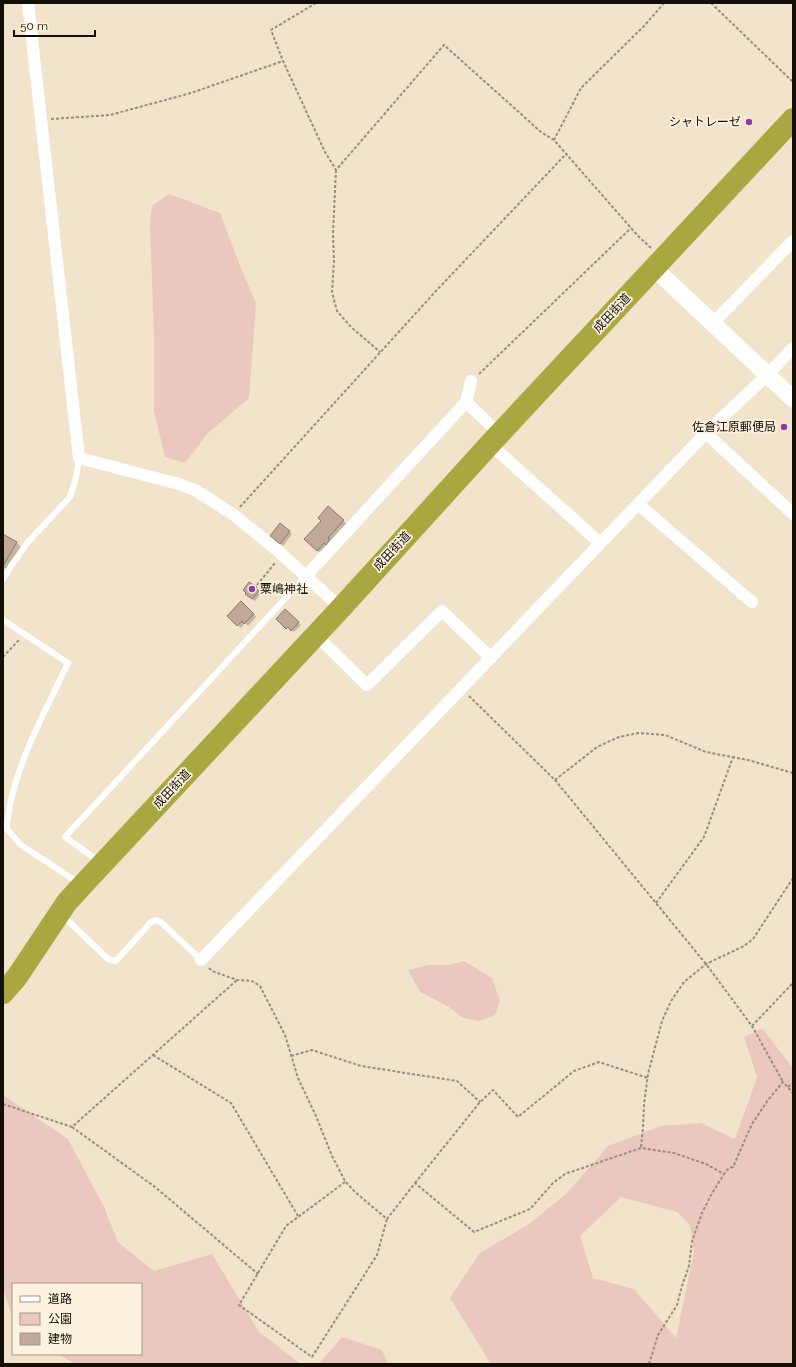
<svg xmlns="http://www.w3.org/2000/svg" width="796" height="1367" viewBox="0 0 796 1367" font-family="Raleway,'Noto Sans JP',sans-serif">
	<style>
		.green { fill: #eac8bf; fill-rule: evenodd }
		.shadow { fill: #0003 }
		.building { fill: #c0a998; stroke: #8d7767 }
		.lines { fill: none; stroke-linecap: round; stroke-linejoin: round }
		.path { stroke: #978d7b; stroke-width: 2; stroke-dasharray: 3 2; stroke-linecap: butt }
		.lane { stroke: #fff; stroke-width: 6 }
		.street { stroke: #fff; stroke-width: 12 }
		.secondary { stroke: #fff; stroke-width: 17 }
		.highway { stroke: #aba740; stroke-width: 22 }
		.poi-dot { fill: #9438a2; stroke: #fdf2de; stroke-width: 1.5 }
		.labels { text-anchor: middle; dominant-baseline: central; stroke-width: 3.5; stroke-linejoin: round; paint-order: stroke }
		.poi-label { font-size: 12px; fill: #130e06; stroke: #fdf2de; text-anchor: end }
		.street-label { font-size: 12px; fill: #130e06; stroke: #fdf2de }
	</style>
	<rect width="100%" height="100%" fill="#f2e4cb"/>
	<path class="green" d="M169,194l51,19 21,55 15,35 -7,95 -42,36 -22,29 -20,-6 -11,-46v-74l-4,-113 2,-18z
		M464,961l28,17 8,23 -5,14 -15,6 -17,-3 -14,-11 -29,-15 -12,-22 20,-5h20z
		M762,1028l31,40v296h-302l-41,-66 30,-45 49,-29 38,-31 41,-47 53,-20 40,-3 34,16 22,-62 -13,-40zM621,1197l56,15 13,13 4,27 -18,86 -42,-49 -41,-11 -13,-42z
		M3,1095l65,44 36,68 14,35 36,29 58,-17 47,78 42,32h-226l-17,-10h83v-70h-128v35l-10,-30z
		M342,1337l40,13 6,14h-69z"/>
	<path class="shadow" d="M328,507l20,18 -26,29 -12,-10z
		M280,524l12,10 -9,12 -9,-8z
		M3,535l14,8 4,4 -13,23 -5,-3z
		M249,583l7,5 5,6 -6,7 -9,-7z
		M241,602l15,15 -8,9 -3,-3 -4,5 -13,-12z
		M285,611l16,14 -7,7 -3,-3 -1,1 -12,-11z"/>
	<path class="building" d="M328,506l16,14 -16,18 2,1 -4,6 -2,-2 -7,8 -13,-12 17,-18 -3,-3z
		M280,523l10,8 -10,13 -10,-8z
		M3,534l14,8 -14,24z
		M249,582l8,5 -1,1 3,3 -7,8 -7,-5 1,-1 -3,-3z
		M241,601l13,13 -10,10 -2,-3 -5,5 -10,-10z
		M285,609l14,13 -8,9 -3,-4 -2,2 -10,-10z"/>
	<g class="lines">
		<path class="path" d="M316,3l-45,27 12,31 42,91 11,18 108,-125 97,87 13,8
			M711,3l82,79
			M51,119l59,-4 81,-22 92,-32
			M336,170l-3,63 1,28 -2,31 5,19 14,16 29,25
			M651,248l-13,-12 -84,-96 27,-52 64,-63 19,-22
			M479,374l152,-146
			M240,507l195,-215 131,-138
			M257,585l18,-22
			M3,657l16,-17
			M469,696l86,84 151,184 46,62 31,56
			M555,780l42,-33 22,-10 19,-4 27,2 41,17 42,8 45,13
			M656,903l48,-66 29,-80
			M209,968l3,3 25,9 15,1 8,5 25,49 13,43 18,38 16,40 13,25 10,11 32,27 28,-36 59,49 56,-23 23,-26 12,-9 76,-26 33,5 32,11 18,10 5,-6 4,-1 19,-43 16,-24 15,-18 10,11
			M752,1026l41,-43
			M153,1055l78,48 67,113
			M291,1056l21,-6 49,16 96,15 23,21
			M788,1087l5,-4
			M3,1104l69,23 165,-147
			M72,1127l83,60 103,87
			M641,1147l2,-19 1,-24 4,-30 14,-53 9,-20 13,-19 22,-18 38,-18 9,-7 40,-61
			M345,1182l-59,44 -47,79 73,52 65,-102 10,-36
			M415,1183l65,-81 13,-12 25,27 56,-46 25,-9 49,16
			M649,1364l9,-29 19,-30 5,-19 7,-20 3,-25 10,-28 9,-18 13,-21"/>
		<path class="lane" d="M3,580l8,-14 17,-24 42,-45 6,-19 3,-20
			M3,620l65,43c-21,45 -46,89 -57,137 -2,9 -3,19 -5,28l15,17 58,38
			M100,862l-35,-25 241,-261
			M63,916l45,43 8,2 35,-39 5,-2 6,3 39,37"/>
		<path class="street" d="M28,3l51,455 100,26 18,7 37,24 43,35 64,58
			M713,323l80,-82
			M471,381l-5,21 34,32
			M706,433l87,81
			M490,444l110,99
			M638,504l114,98
			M306,576l160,-174
			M315,634l52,51 75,-74 49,47
			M201,960l505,-527 61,-58 26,-27"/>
		<path class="secondary" d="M654,268l139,131"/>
		<path class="highway" d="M3,993l14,-16 50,-75 24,-26 250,-268 149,-164 303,-325"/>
	</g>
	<g class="poi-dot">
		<circle cx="749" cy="122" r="4"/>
		<circle cx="784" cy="427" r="4"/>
		<circle cx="252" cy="589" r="4"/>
	</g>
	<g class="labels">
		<g class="poi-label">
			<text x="741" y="122">シャトレーゼ</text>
			<text x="776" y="427">佐倉江原郵便局</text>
			<text x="260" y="589" text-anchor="start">粟嶋神社</text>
		</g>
		<g class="street-label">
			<text transform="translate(612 313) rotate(-47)">成田街道</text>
			<text transform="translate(392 551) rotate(-47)">成田街道</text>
			<text transform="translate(172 789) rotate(-47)">成田街道</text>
		</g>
	</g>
	<rect width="796" height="1367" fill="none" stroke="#130e06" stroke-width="8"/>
	<rect x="12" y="1283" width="130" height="72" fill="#fdf2de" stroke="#9f9788"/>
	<rect x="20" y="1296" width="20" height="6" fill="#ffffff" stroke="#9f9788"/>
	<text x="48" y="1303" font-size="12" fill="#130e06">道路</text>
	<rect x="20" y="1313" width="20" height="12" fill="#eac8bf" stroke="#9f9788"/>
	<text x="48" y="1323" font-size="12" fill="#130e06">公園</text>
	<rect x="20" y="1333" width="20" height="12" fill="#c0a998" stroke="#9f9788"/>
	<text x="48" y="1343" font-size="12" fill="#130e06">建物</text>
	<path d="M14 30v6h81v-6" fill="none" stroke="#130e06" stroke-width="2"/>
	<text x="20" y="30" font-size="12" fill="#130e06" stroke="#fdf2de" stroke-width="3" paint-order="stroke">50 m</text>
</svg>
